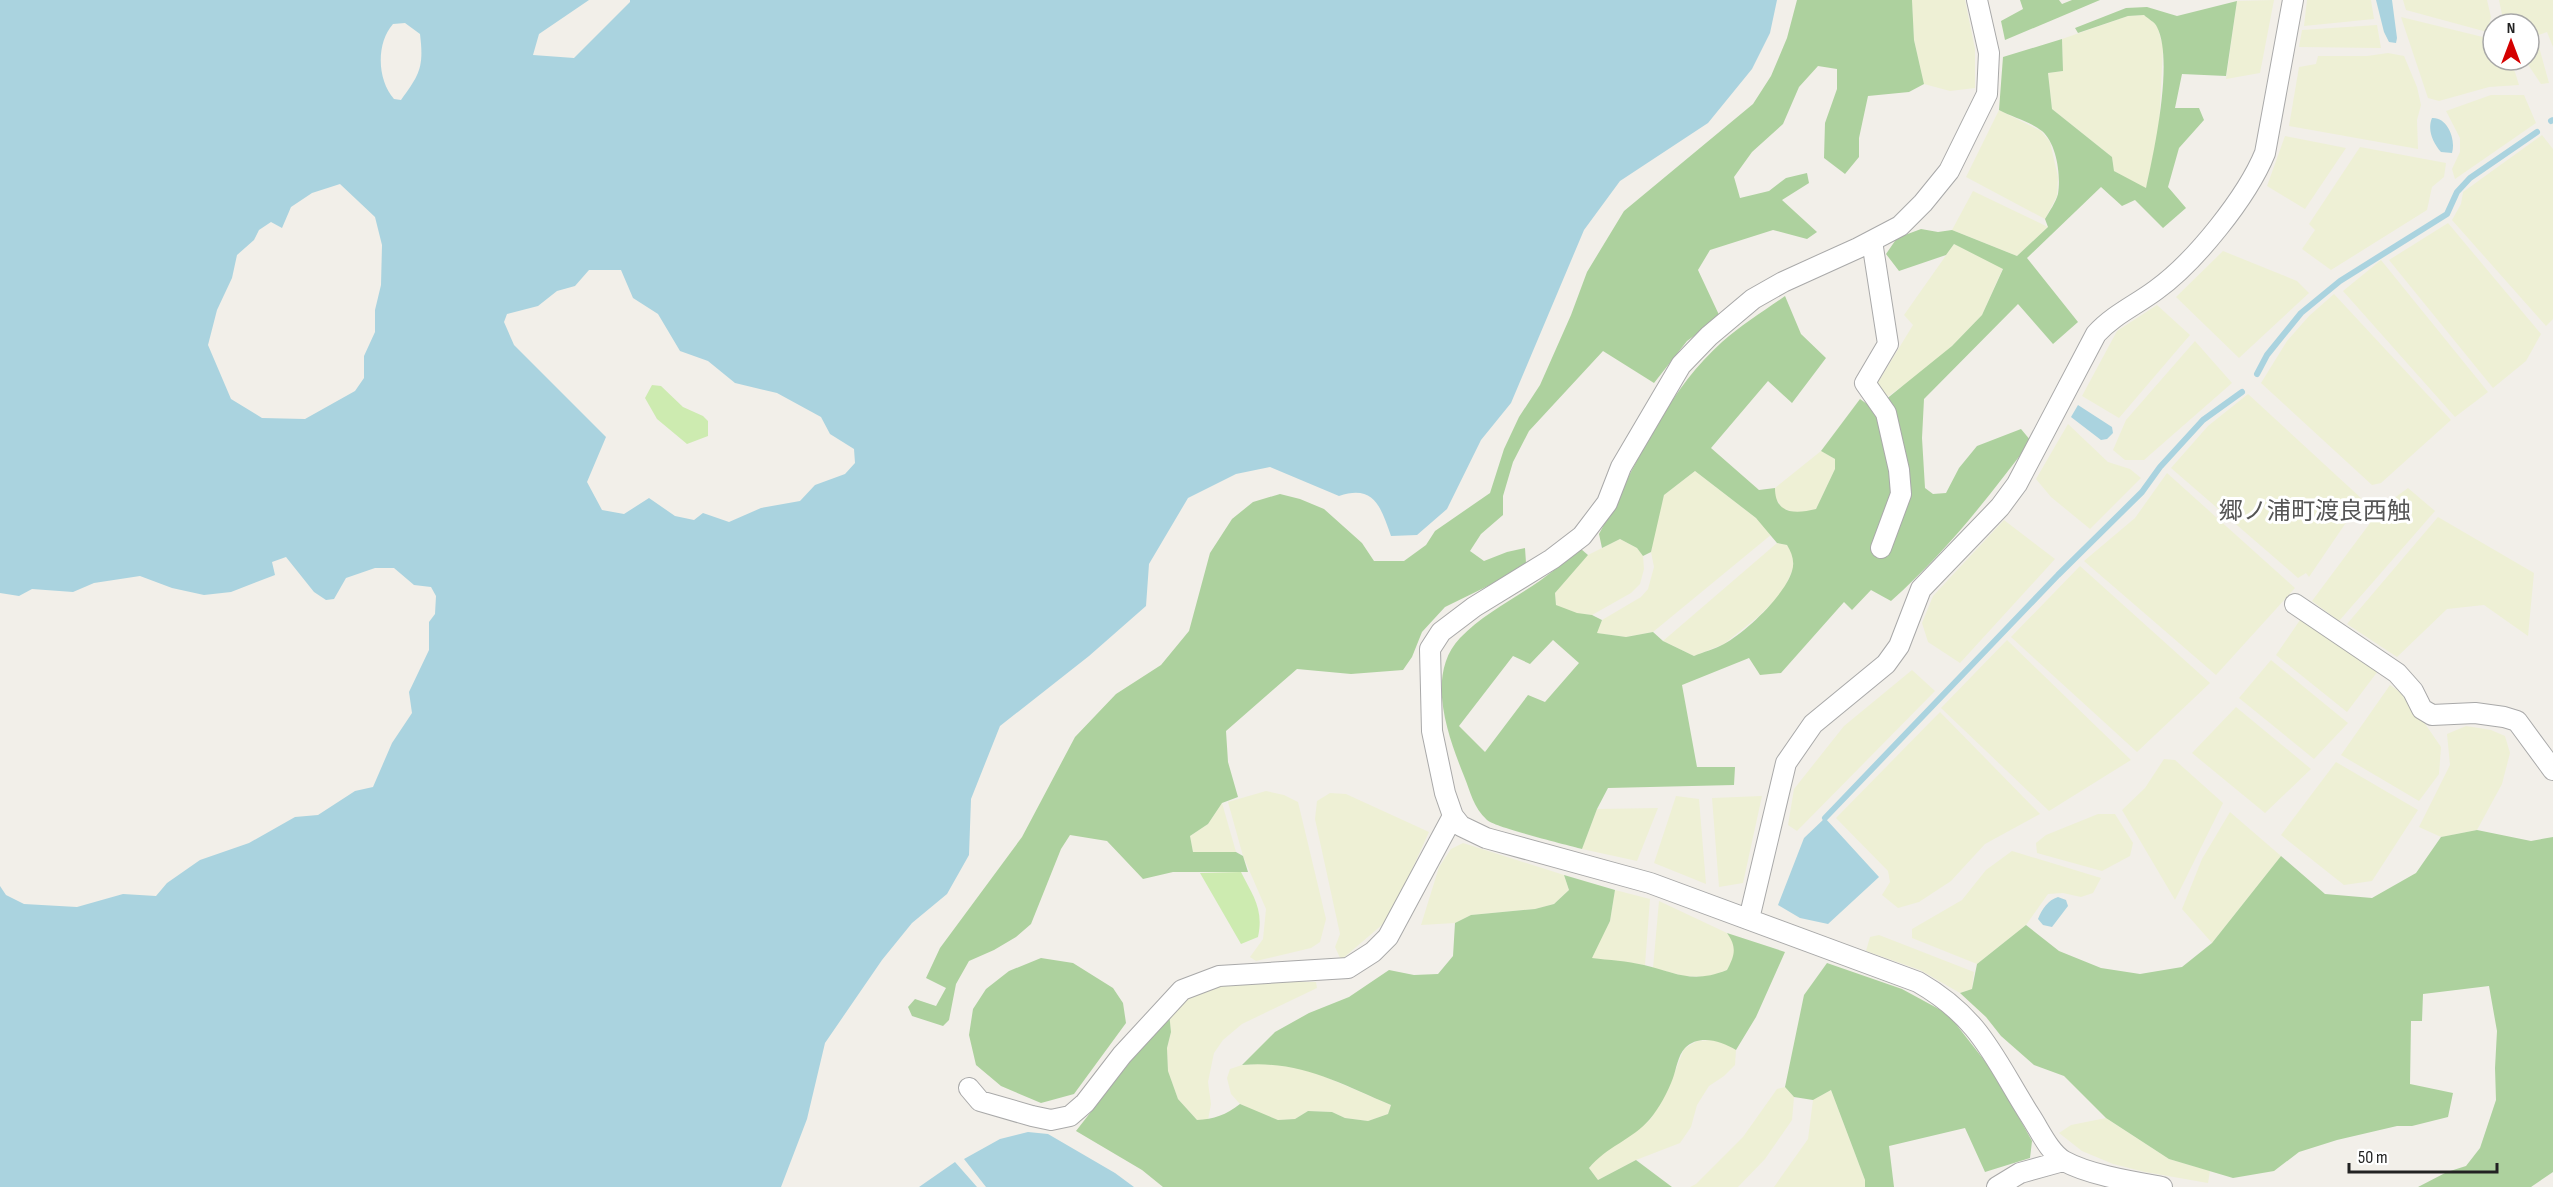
<svg xmlns="http://www.w3.org/2000/svg" width="2553" height="1187" viewBox="0 0 2553 1187" font-family="'Sofia Sans Condensed','Noto Sans JP',sans-serif">
	<style>
		.farmland { fill: #eef0d5 }
		.grass { fill: #cdebb0 }
		.forest { fill: #add19e; fill-rule: evenodd }
		.water { fill: #aad3df; fill-rule: evenodd }
		.lines { fill: none; stroke-linecap: round; stroke-linejoin: round }
		.stream { stroke: #aad3df; stroke-width: 6 }
		.minor-casing { stroke: #a9a9a9; stroke-width: 22 }
		.minor { stroke: #fff; stroke-width: 20 }
		.labels { text-anchor: middle; dominant-baseline: central; stroke-width: 6; stroke-linejoin: round; paint-order: stroke }
		.quarter-label { font-size: 24px; fill: #555; stroke: #fff }
	</style>
	<rect width="100%" height="100%" fill="#f2efe9"/>
	<path class="farmland" d="M1912,0h53l10,49v39l-25,3 -26,-7 -10,-44z
		M2274,0l-14,73 -34,6 11,-78z
		M2307,0h64l3,19 -70,7z
		M2403,0h84l4,17 -4,15 -81,-22z
		M2499,0h54v47l-6,-15 -11,4 13,47 -8,1 -16,-24h4v-36h-25z
		M2144,15l13,10 6,22 -4,80 -13,62 -32,-18 -2,-14 -60,-48 -4,-36 15,-2 -1,-32 66,-23z
		M2401,17l90,22 2,21h12l10,12 4,13 -30,2 -50,14 -11,-3z
		M2377,25l4,23 -82,-1 3,-17z
		M2388,53l16,3 13,31 4,18 -4,15 1,29 -129,-23 10,-59 17,-3 2,-8h49z
		M2491,95h33l12,28 -81,56 -3,-10 8,-17v-14l-14,-27z
		M1999,110l42,21 9,11 8,35 -1,19 -12,23 -79,-42z
		M2542,135l11,14v170l-7,7 -94,-106 9,-16 2,-12z
		M2285,136l61,12 -41,61 -38,-23z
		M2360,147l86,16 -2,14 -12,10 -5,23 -96,60 -29,-21 13,-19 -6,-6z
		M1973,191l75,36 -31,29 -65,-26z
		M2448,223l93,111 -15,27 -33,27 -104,-128z
		M1954,244l49,24 -21,47 -30,31 -27,24 -38,27 -13,-8 39,-64 -9,-10z
		M2223,251l74,30 12,12 -70,65 -63,-61z
		M2381,260l107,132 -33,25 -112,-126z
		M2334,294l117,126 -70,63 -9,2 -111,-102 26,-42 22,-25z
		M2157,305l33,30 -71,83 -37,-22 35,-65z
		M2195,341l37,42 -88,77h-19l-12,-10 13,-30z
		M2248,394l114,105 -53,78 -3,-4 -8,5 -127,-110 37,-42z
		M2068,424l40,38 22,7 11,9 -51,51 -39,-32 -15,-18z
		M1821,451l14,8v10l-19,40 -19,5 -15,-6 -7,-11v-9z
		M1695,471l61,47 16,16 -119,98 -27,5 -30,-4 6,-13 39,-23 7,-8 6,-22 -3,-15 2,-14 11,-43z
		M2167,473l128,115 -79,87 -132,-114 51,-43z
		M2408,488l27,23 -96,110 -27,-20 70,-94z
		M2438,517l96,56 -6,63 -44,-31 -37,4 -50,48 -50,-33z
		M2004,520l51,39 -95,104 -32,-21 -6,-19 11,-27z
		M1620,539l17,9 6,8 1,13 -4,15 -9,9 -39,22 -22,-2 -14,-8 -1,-12 21,-27 12,-11z
		M1777,543l10,2 6,9v15l-11,24 -23,23 -35,28 -30,12 -31,-15z
		M2080,566l130,117 -73,69 -126,-115z
		M2300,620l78,51 -31,41 -71,-57z
		M2007,640l124,120 -82,51 -108,-103z
		M2271,660l77,63 -34,36 -75,-61z
		M1912,670l23,21 -138,140 -9,-6 6,-36 50,-63z
		M2390,685l16,11 35,51 -2,27 -20,27 -78,-46z
		M2236,707l75,62 -46,44 -73,-60z
		M1940,712l100,102 -55,30 -34,37 -32,21 -21,6 -16,-13 8,-13 -2,-11 -52,-53z
		M2466,726l25,4 14,6 5,17 -8,31 -25,46 -36,7 -22,-10 31,-62 -3,-31z
		M2164,759l11,1 48,43 -48,97 -53,-90 23,-22z
		M2336,762l82,48 -46,71 -28,4 -63,-50z
		M1266,791l18,4 14,7 28,117 -6,23 -9,6 -55,13 -6,-4 13,-18 3,-30 -23,-53 -15,-54z
		M1330,793l16,1 83,38 -39,86 -49,42 -6,-13 5,-13 -25,-115 2,-18z
		M1676,796l23,3 7,85 -52,-21z
		M1762,796l-19,87 -24,4 -7,-89z
		M1222,803l14,49h-43l-3,-16 18,-12z
		M1658,808l-21,53 -55,-12 15,-40z
		M2230,812l51,44 -69,87 -30,-34 20,-50z
		M2098,814h17l18,29 -3,13 -28,15 -65,-18 -1,-10 10,-8z
		M1463,843l101,32 5,15 -15,14 -19,5 -64,6 -16,8 -34,2 18,-58 12,-18z
		M2012,851l89,27 -8,15 -12,4 -18,-4 -15,1 -22,31 -49,39 -65,-26v-9l50,-29 24,-30z
		M1615,890l35,9 -5,66 -54,-7 19,-37z
		M1659,901l68,32 8,11 -1,12 -7,14 -18,7 -25,-1 -31,-8z
		M1879,935l95,37 -2,17 -12,4 -40,-23 -54,-19 4,-14z
		M1233,982h83l1,6 -75,36 -19,16 -9,13 -6,29 3,22 -3,16h-11l-19,-21 -10,-28 -1,-23 4,-16 -2,-20 30,-22z
		M1713,1040l13,4 10,6 -1,15 -11,11 -15,10 -12,19 -6,22 -11,16 -44,17 -38,20 -9,-12 9,-11 52,-37 17,-29 17,-42 13,-8z
		M1267,1063l35,5 21,8 68,29 -3,9 -20,7 -23,-3 -13,-6 -24,-1 -13,8 -17,1 -21,-7 -17,-9 -9,-10 -4,-16 3,-9 12,-4z
		M1785,1087l9,10 -2,23 -27,39 -27,28h-48l6,-3 47,-47 34,-48z
		M1831,1090l34,90v7h-91l34,-48 5,-39z
		M2106,1118l63,41 41,12 -2,12 -63,-11 -32,-8 -31,-13 -23,-18 12,-8z"/>
	<path class="grass" d="M652,385l9,1 22,21 20,9 5,5v15l-21,8 -30,-25 -12,-21z
		M1241,872c12,24 23,37 17,65l-17,7 -41,-71z"/>
	<path class="forest" d="M1797,0h115l2,40 10,44 -15,8 -41,4 -9,42v19l-14,17 -21,-16 1,-35 12,-34v-20l-19,-3 -19,21 -16,37 -31,28 -18,25 6,21 29,-7 17,-13 21,-5 2,10 -27,17 35,32 -10,7 -34,-9 -63,20 -12,20 22,47 -33,24 -33,42 -51,-32 -74,80 -16,31 -10,34v19l-22,19 -11,17 14,10 23,-9 18,-4 1,15 -30,19 -51,25 -23,25 -10,25 -9,13 -52,4 -54,-5 -71,62 2,31 10,35 -16,6 -14,21 -18,12 3,16h43l7,4 5,16h-75l-30,7 -36,-38 -37,-6 -9,14 -30,75 -15,13 -22,13 -25,11 -13,23 -7,36 -6,6 -31,-10 -4,-9 7,-8 21,7 10,-18 -20,-10 14,-30 82,-111 53,-100 41,-43 45,-29 28,-34 21,-78 22,-34 21,-17 27,-8 20,5 24,10 38,34 12,18h30l22,-16 9,-14 55,-38 14,-44 15,-32 21,-32 31,-70 16,-43 37,-61 129,-107 18,-28 16,-38z
		M2020,0h39l3,4 10,-4h28l-95,40 -4,-19 22,-12z
		M2237,1l-11,75 -44,-2 -7,34h24l5,12 -25,28 -11,39 18,21 -23,20 -28,-28 -13,6 -21,-19 -74,71 51,64 -25,22 -35,-40 -94,95 -2,39 3,50 8,6 13,-1 13,-25 18,-22 44,-17 10,12c-44,58 -85,111 -140,160l-20,-11 -19,20 -8,-8 -63,71 -21,2 -11,-17 -67,27 15,82h38l-1,18 -126,3 -11,21 -15,40c-15,-4 -88,-22 -95,-29 -14,-13 -16,-27 -23,-44 -16,-40 -39,-101 -4,-138 23,-24 54,-39 81,-58 14,-10 27,-21 40,-31l7,6 -33,38 1,12 21,8 15,2 10,5 -5,13 29,4 27,-5 10,9 31,15c9,-4 21,-7 30,-12 22,-12 61,-49 68,-73 3,-9 0,-18 -5,-26l-10,-2 -21,-25 -61,-47 -31,24 -13,57 -8,4 -6,-8 -17,-9 -18,9 -3,-14c35,-65 66,-141 123,-192 19,-17 42,-31 63,-46l16,38 25,24 -34,45 -24,-22 -57,67 48,42 16,-2c0,27 21,26 41,21l19,-40v-10l-14,-8 39,-52 14,10 78,-63 30,-31 21,-46 -49,-25 -8,11 -47,16 -13,-17 11,-16 24,-9 17,3 14,-2 65,26 31,-29 -3,-8c4,-7 11,-17 13,-25 3,-18 -1,-50 -16,-63 -11,-9 -30,-14 -43,-21l4,-53 59,-18 1,32 -15,2 4,36 60,48 2,14 32,17c8,-36 28,-128 11,-161 -2,-5 -9,-8 -13,-12l-16,1 -50,17 -3,-5 51,-20 21,-1 30,9zM1553,640l26,23 -34,39 -17,-7 -43,57 -26,-26 54,-70 17,8z
		M2477,830l54,11 22,-4v335l-22,15h-113l29,-15 19,-6 14,-18 16,-48 -1,-32 2,-37 -8,-45 -66,8 -1,27h-11l-1,63 43,9 -5,24 -36,9h-15l-60,14 -38,12 -25,19 -41,7 -64,-19 -63,-41 -42,-42 -30,-11 -33,-29 -15,-19 -26,-24 12,-4 5,-25 49,-39 33,26 42,17 39,6 42,-7 30,-24 69,-87 44,38 47,4 44,-25 25,-36z
		M1564,875l51,15 -5,31 -18,37c17,2 35,3 52,7 33,8 48,19 83,5 8,-15 10,-23 0,-37l58,19 -29,65 -20,33c-15,-9 -37,-16 -51,-2 -7,7 -9,22 -12,30 -5,14 -14,30 -23,41 -17,20 -44,28 -61,49l9,12 38,-20 36,27h-509l-21,-17 -66,-39 93,-119 2,20 -4,16 1,23 10,28 19,21c17,-1 29,-5 43,-16l38,16 17,-1 13,-8 24,1 13,6 23,3 20,-7 3,-9c-52,-22 -91,-45 -149,-40l33,-33 34,-19 40,-16 40,-27 25,5 24,-1 15,-18 2,-33 16,-8 64,-6 19,-5 15,-14z
		M1041,958l32,5 40,25 10,15 3,20 -52,71 -33,9 -40,-17 -25,-21 -7,-30 4,-26 13,-20 23,-18z
		M1827,963l75,26 46,25 47,60 37,67 -2,17 -45,14 -20,-44 -76,18 5,41h-29v-7l-34,-90 -18,10 -19,-3 -9,-10 19,-92z"/>
	<path class="water" d="M0,0h589l-50,34 -6,21 41,3 56,-56v-2h1147l-7,33 -18,36 -44,54 -88,58 -36,49 -73,173 -30,37 -34,69 -30,26 -26,1c-10,-28 -16,-52 -52,-40l-69,-29 -34,7 -48,24 -39,66 -3,42 -57,50 -89,70 -29,73 -2,56 -22,39 -35,29 -30,37 -57,83 -18,76 -26,68h-781v-301l6,9 18,9 53,3 46,-13 33,2 11,-13 33,-23 49,-17 46,-26 23,-2 37,-24 18,-4 19,-44 20,-30 -3,-21 20,-42v-28l6,-8 1,-18 -5,-9 -17,-2 -20,-17h-19l-29,10 -12,21 -8,1 -12,-8 -28,-35 -14,5 3,13 -44,17 -27,3 -32,-7 -32,-12 -46,7 -21,9 -41,-3 -13,7 -19,-3zM405,23l15,11c4,33 0,40 -19,66l-7,-1c-17,-19 -18,-56 -1,-75zM340,184l35,33 7,28 -1,40 -6,25v22l-11,24v22l-9,13 -50,28 -43,-1 -31,-19 -23,-54 9,-35 15,-32 5,-23 17,-15 5,-10 12,-8 11,6 9,-21 21,-14zM589,270h32l12,28 25,16 22,37 28,10 27,22 42,10 44,24 9,17 24,15 1,14 -10,11 -30,11 -15,16 -39,7 -32,14 -26,-9 -9,7 -19,-4 -26,-18 -25,16 -22,-4 -15,-28 19,-45 -92,-92 -10,-23 3,-8 31,-8 19,-15 18,-5z
		M2376,0h16l5,38 -1,5 -7,-1 -5,-10z
		M2432,118c16,-1 24,22 20,35l-11,-1c-8,-9 -14,-22 -9,-34z
		M2078,405l34,22 1,6 -6,6 -6,1 -30,-23z
		M1825,818l54,59 -51,47 -28,-6 -22,-13 26,-67z
		M2058,897l8,3 2,6 -16,21 -9,-2 -5,-6c4,-10 10,-19 20,-22z
		M1028,1132l20,2 67,39 19,14h-148l-22,-28 36,-20z
		M955,1162l22,25h-58z"/>
	<g class="lines">
		<path class="stream" d="M2551,121l2,-1
			M2257,374l10,-19 34,-42 39,-32 107,-67 10,-22 13,-14 67,-46
			M1825,818l233,-243 84,-83 18,-25 43,-47 39,-28"/>
		<defs>
			<path id="minor" d="M1977,0l12,53 -2,41 -38,77 -26,32 -23,23 -42,22 -75,34 -30,17 -44,37 -28,29 -60,102 -14,36 -25,33 -30,23 -78,48 -33,25 -11,17 2,82 13,62 8,23 8,10 25,12 164,45 268,99c64,37 76,77 113,135 9,14 19,36 33,44 25,14 70,21 98,26
				M1872,241l16,103 -23,39 21,30 13,57 2,24 -20,54
				M2295,604l102,69 16,18 9,18 10,6 43,-2 29,4 13,4 36,49
				M1749,919l37,-156 27,-39 73,-60 13,-18 22,-57 79,-82 17,-23 79,-150c17,-19 40,-29 60,-44 39,-28 91,-93 109,-137l28,-153
				M969,1088l11,13 52,15 19,4 19,-4 15,-13 37,-48 60,-65 37,-14 129,-8 25,-16 15,-15 65,-121
				M1997,1187l23,-14 43,-12"/>
		</defs>
		<use href="#minor" class="minor-casing"/>
		<use href="#minor" class="minor"/>
	</g>
	<g class="labels">
		<g class="quarter-label">
			<text x="2315" y="511">郷ノ浦町渡良西触</text>
		</g>
	</g>
	<g transform="translate(2511 42)"><circle r="28" fill="#ffffff" stroke="#a7a7a7" stroke-width="1.5"/>
	<path d="M0-4.5L10 22L0 15L-10 22Z" fill="#d40000"/>
	<text y="-9" font-size="16" font-weight="bold" text-anchor="middle" fill="#222222">N</text>
	</g>
	<path d="M2349 1163v9h148v-9" fill="none" stroke="#222222" stroke-width="3"/>
	<text x="2358" y="1163" font-size="18" fill="#222222" stroke="#ffffff" stroke-width="4.5" paint-order="stroke">50 m</text>
</svg>
